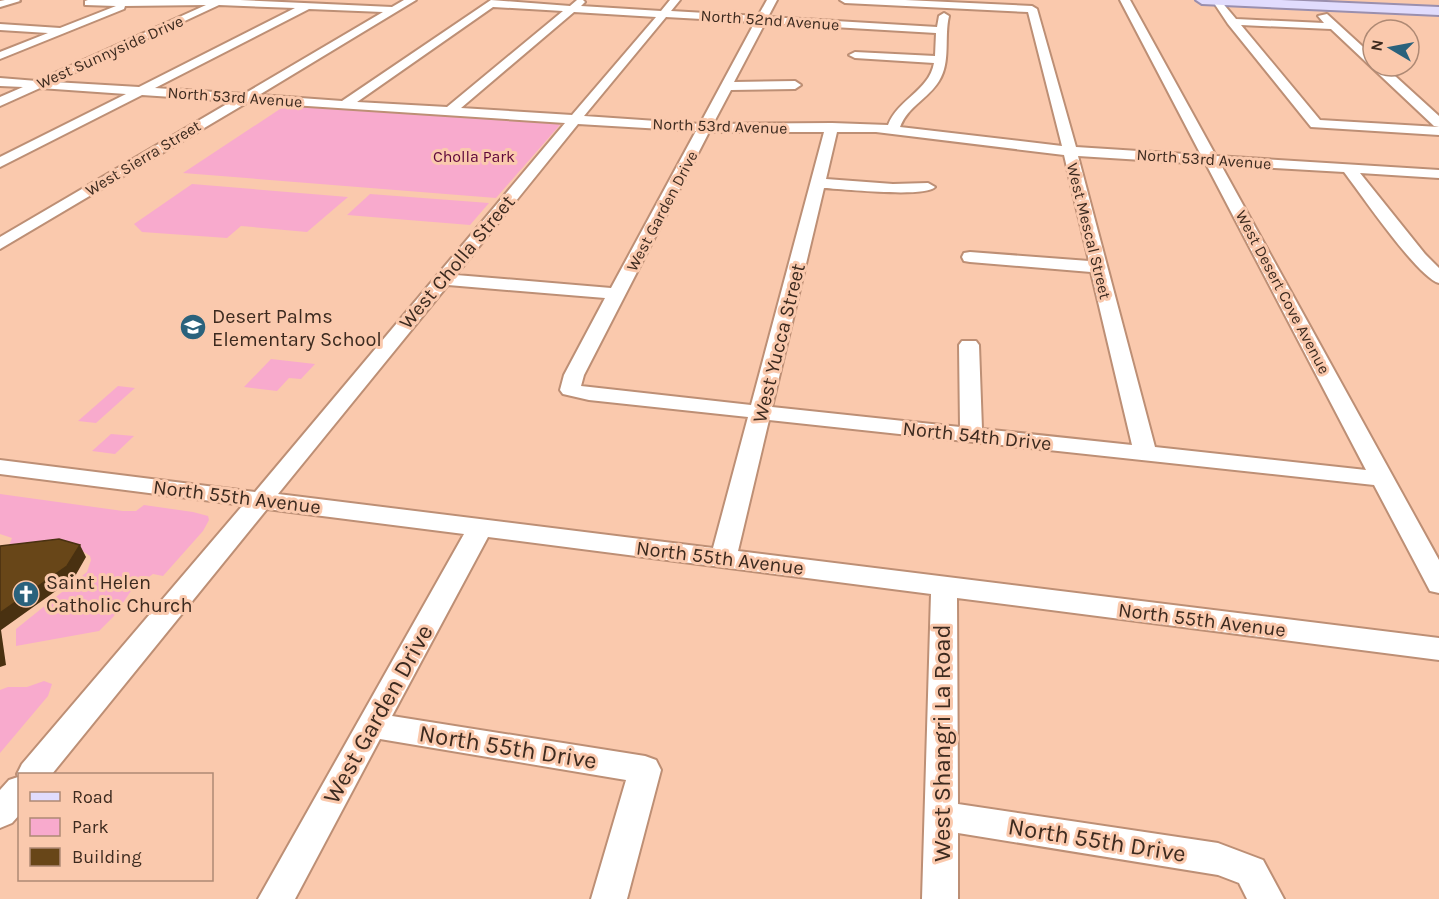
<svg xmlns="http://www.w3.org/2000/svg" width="1439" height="899" viewBox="0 0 1439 899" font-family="Karla,sans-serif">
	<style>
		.green { fill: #f8aacd }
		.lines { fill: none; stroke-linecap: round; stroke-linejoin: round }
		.minor-casing { stroke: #bd8f75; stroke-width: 4 }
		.major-casing { stroke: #9a8fae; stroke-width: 4 }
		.minor { fill: #fff; fill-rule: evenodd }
		.major { fill: #e1dcfd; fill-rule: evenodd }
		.shaded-wall { fill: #493111 }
		.building { fill: #684618; stroke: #493111; stroke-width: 1.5 }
		.labels { text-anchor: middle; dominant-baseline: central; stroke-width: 6; stroke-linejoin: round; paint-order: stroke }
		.far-street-label { font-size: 16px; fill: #3c2a1f; stroke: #fac9ad }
		.far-park-label { font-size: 16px; fill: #5d063a; stroke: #fac9ad }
		.street-label { font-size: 20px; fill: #3c2a1f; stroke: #fac9ad }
		.poi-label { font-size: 20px; fill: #3c2a1f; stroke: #fac9ad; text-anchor: start }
		.near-street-label { font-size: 24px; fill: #3c2a1f; stroke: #fac9ad }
	</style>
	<rect width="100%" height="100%" fill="#fac9ad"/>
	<path class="green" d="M286,105l268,17 6,3 -64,73 -313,-25z
		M192,184l156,13 -41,35 -66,-6 -14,12 -85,-6 -8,-8z
		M370,194l119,9 -19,22 -123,-10z
		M271,359l44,5 -14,15 -12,-1 -12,13 -33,-4z
		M118,386l17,2 -39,35 -18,-2z
		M111,434l23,2 -19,18 -23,-3z
		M0,494l123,17h13l8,-6 49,7 15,4 1,4 -6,11 -40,45 -10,-2 -20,14 -19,28 -15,15 -83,15v-17l71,-57 4,-12 -1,-4 -9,-6 -73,-2 4,-10 -12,-4z
		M44,681l8,3 -4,12 -48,57v-63l8,-3h19z"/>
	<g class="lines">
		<defs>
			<path id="minor" d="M5,0h14l1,1 -20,6v-6z
				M88,0h152l152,7 12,-7h12l-157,95 83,6 149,-101 79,6 7,-6h6l2,2 -4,4 80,5 9,-11h10l-9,11 87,5 9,-16h10l-9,17 169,10 2,-11 5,-3 5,3c-5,21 2,46 -10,65 -11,18 -31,25 -39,46l162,19 -34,-134 -183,-9 -5,-3h65l127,6 5,3 39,138 125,8 -81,-155h10l86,156 223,14v8l-79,-5 65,81 14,14v15c-21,-5 -78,-89 -95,-111l-123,-7 218,395v33l-9,-2 -56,-106 -605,-65 -31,131 701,87v22l-482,-62 1,206 260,39 45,17 21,39h-37l-8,-16 -21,-8 -260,-42v66h-36l9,-305 -443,-57 -96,179 253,40 11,4 5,10 -34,129h-36l35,-119 -246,-41 -85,160h-37l206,-365 -197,-25 -215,265h-32v40l-8,9 -12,5v-38l9,-10 9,-3 -1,-3 5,-10 221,-259 -243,-31v-14l255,32 310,-369 -317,-21 -248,147v-12l232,-136 -90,-6 -142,72v-10l126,-63 -86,-6 -40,18v-9l23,-10 -23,-1v-8l37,3 169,-76 -81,1 -1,3 -124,50v-7l48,-19 -48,-3v-6l60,4 56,-22 -31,-1v-4zM219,5l76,3 -156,79 -85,-5zM493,7l70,4 -116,96 -90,-5zM309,9l74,3 -139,82 -89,-6zM574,12l82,5 -84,98 -111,-7zM666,17l89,5 -55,102 -116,-8zM765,23l171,10 -1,23 -80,-4 -6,3 6,3 79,5c-5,28 -36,36 -46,62l-56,-2 -119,1 18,-34 64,-1 6,-4 -6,-4 -61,1zM578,124l118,7 -85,157 -155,-13zM709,132h115l-73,273 -170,-19 3,-11zM837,132h39l188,23 25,106 -119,-9 -6,1 -2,4 2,4 6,1 121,10 41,173 -150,-16 -3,-84 -3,-4h-14l-3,4 1,82 -188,-20 52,-219c19,1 101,10 111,-1l-7,-4 -35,1 -67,-5zM1078,156l128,8 160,306 -211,-23zM448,285l157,13 -41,77 -4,15 3,4 26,6 159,17 -35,131 -435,-54z
				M1212,0h8l16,19 88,4 -6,-7 9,-2 46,42v10h11l55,50v11l-5,-1 -103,-97 -90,-4 79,95 119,7v8l-128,-8 -83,-103z"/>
			<path id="major" d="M1196,0h85l158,7v8l-237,-11z"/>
		</defs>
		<use href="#minor" class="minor-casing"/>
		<use href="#major" class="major-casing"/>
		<use href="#minor" class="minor"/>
		<use href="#major" class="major"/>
	</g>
	<path class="shaded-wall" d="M80,545l6,12 -12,21 -73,52 5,35 -6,2v-54z"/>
	<path class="building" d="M59,539l21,6 -13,21 -67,47v-67z"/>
	<defs>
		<symbol id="school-disc" viewBox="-11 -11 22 22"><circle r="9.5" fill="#2a627c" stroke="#fac9ad"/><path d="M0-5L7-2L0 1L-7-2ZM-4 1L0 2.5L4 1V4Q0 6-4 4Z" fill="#fff"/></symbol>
		<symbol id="church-disc" viewBox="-11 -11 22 22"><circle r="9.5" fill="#2a627c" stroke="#fac9ad"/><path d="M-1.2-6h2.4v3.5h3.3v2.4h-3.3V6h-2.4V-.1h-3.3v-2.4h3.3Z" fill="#fff"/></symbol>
	</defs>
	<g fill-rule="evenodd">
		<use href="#school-disc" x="178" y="312" width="30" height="30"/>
		<use href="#church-disc" x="11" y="579" width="30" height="30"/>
	</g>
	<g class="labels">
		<g class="far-street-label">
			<text transform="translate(770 20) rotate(4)">North 52nd Avenue</text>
			<text transform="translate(110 52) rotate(-24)">West Sunnyside Drive</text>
			<text transform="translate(235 97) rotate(4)">North 53rd Avenue</text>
			<text transform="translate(720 126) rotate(2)">North 53rd Avenue</text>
			<text transform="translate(143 158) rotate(-31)">West Sierra Street</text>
			<text transform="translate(1204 159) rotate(4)">North 53rd Avenue</text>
			<text transform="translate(662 211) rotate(-62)">West Garden Drive</text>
			<text transform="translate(1089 231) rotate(76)">West Mescal Street</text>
			<text transform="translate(1283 292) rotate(62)">West Desert Cove Avenue</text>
		</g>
		<g class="far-park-label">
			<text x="474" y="156">Cholla Park</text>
		</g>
		<g class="street-label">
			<text transform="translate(457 262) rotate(-50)">West Cholla Street</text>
			<text transform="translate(779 343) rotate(-76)">West Yucca Street</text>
			<text transform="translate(977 436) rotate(6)">North 54th Drive</text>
			<text transform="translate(237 497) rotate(7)">North 55th Avenue</text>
			<text transform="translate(720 558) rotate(7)">North 55th Avenue</text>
			<text transform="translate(1202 620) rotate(7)">North 55th Avenue</text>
		</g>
		<g class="poi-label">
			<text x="212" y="316">Desert Palms<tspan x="212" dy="23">Elementary School</tspan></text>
			<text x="46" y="582">Saint Helen<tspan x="46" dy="23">Catholic Church</tspan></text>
		</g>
		<g class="near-street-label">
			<text transform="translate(378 714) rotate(-61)">West Garden Drive</text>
			<text transform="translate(942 743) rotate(-90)">West Shangri La Road</text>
			<text transform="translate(508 747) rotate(9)">North 55th Drive</text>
			<text transform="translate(1097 840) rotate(9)">North 55th Drive</text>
		</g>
	</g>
	<rect x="18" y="773" width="195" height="108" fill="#fac9ad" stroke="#ae8974" stroke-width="1.5"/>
	<rect x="30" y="792" width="30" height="9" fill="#e1dcfd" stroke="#ae8974" stroke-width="1.5"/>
	<text x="72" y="803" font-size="18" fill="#3c2a1f">Road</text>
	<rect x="30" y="818" width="30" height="18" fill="#f8aacd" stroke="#ae8974" stroke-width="1.5"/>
	<text x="72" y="833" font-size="18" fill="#3c2a1f">Park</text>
	<rect x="30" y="848" width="30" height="18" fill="#684618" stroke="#ae8974" stroke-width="1.5"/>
	<text x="72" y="863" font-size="18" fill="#3c2a1f">Building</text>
	<g transform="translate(1391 48) rotate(280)"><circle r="28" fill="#fac9ad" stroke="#ae8974" stroke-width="1.5"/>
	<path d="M0-4.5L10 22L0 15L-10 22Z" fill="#2a627c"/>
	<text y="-9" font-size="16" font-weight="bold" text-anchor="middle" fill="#3c2a1f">N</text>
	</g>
</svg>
